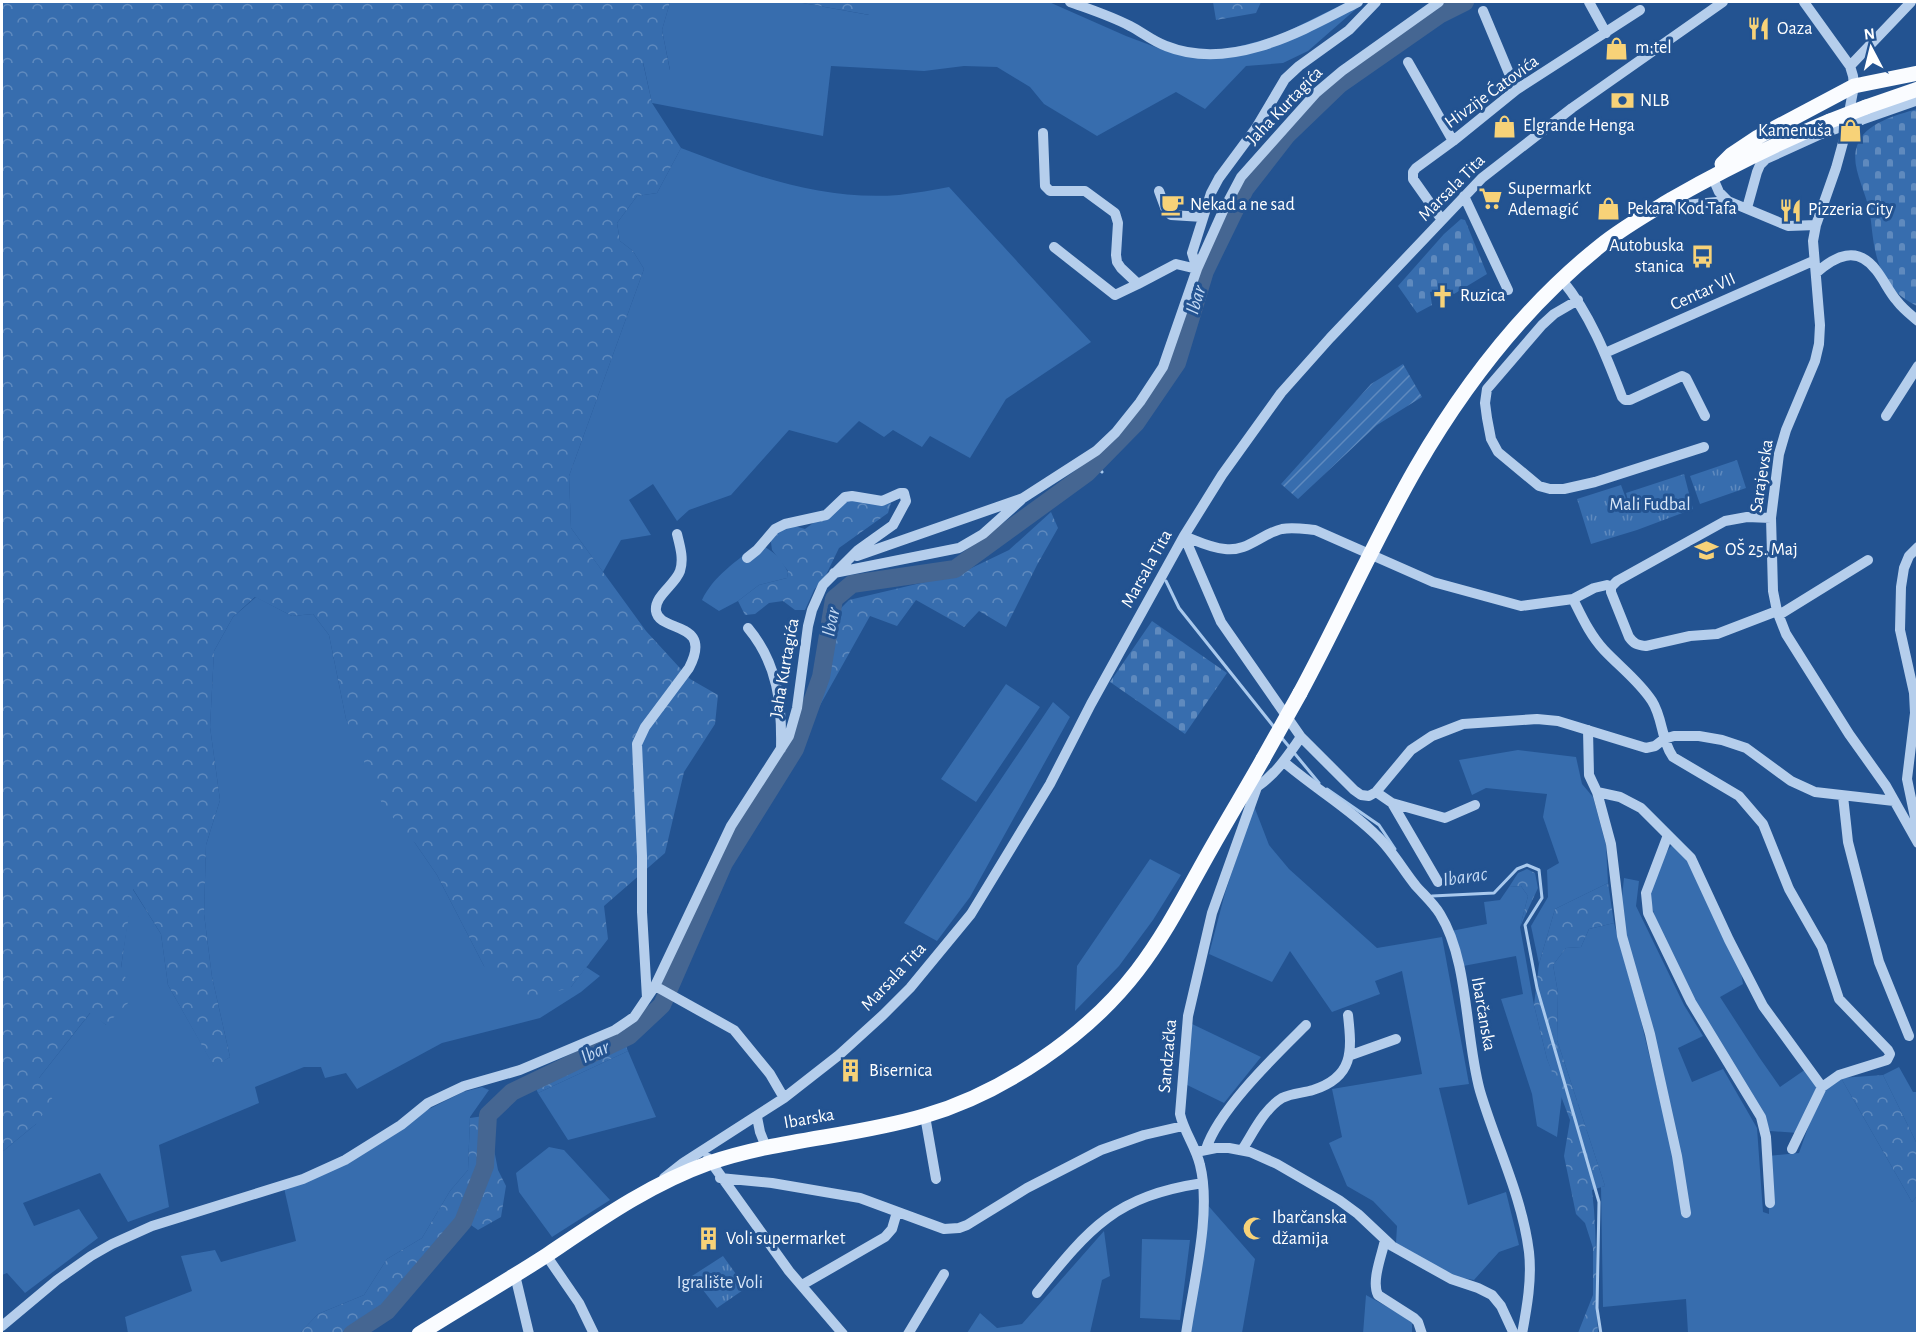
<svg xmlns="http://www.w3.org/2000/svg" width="1919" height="1335" viewBox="0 0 1919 1335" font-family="'Alegreya Sans',sans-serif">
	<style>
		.grass { fill: #376dae }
		.forest { fill: url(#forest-crowns) }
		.cemetery { fill: url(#cemetery-stones) }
		.park { fill: url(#park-tufts) }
		.garden { fill: url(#garden-furrows) }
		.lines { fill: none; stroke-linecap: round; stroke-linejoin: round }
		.stream { stroke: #a9c9ed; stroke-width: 3 }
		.river { stroke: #456692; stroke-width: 18 }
		.minor { stroke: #b5ceec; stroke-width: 10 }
		.major { stroke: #fafcff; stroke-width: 15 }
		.minor-bridge { stroke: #b5ceec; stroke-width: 10 }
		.major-bridge { stroke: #fafcff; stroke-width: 15 }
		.labels { text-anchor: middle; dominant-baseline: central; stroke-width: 6; stroke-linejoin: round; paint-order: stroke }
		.poi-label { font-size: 18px; fill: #fff; stroke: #235391; text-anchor: start }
		.street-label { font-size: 18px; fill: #fff; stroke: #235391 }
		.park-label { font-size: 18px; fill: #dae8f9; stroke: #235391 }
		.water-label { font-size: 20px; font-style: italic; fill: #c1d8f3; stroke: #235391 }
	</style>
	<defs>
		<pattern id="forest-crowns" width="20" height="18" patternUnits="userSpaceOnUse" patternTransform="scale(1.5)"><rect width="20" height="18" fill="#376dae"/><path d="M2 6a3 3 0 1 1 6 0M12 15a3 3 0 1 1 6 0" fill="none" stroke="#5f8abe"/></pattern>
		<pattern id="cemetery-stones" width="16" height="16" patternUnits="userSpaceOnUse" patternTransform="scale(1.5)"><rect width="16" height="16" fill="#376dae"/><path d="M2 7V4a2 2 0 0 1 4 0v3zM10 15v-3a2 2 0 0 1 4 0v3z" fill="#5f8abe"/></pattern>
		<pattern id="park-tufts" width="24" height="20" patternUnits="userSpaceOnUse" patternTransform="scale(1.5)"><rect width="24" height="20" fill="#376dae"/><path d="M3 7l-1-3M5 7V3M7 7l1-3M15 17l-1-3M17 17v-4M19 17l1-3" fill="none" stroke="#5f8abe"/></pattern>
		<pattern id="garden-furrows" width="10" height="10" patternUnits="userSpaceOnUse" patternTransform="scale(1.5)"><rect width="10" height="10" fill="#376dae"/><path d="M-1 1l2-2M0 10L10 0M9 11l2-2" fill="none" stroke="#5f8abe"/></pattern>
	</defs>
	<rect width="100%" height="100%" fill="#235391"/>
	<path class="grass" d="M670,2h127l72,13 -5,-13h185l77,34 40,15 48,2 64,-17 69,-34h14l-5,7 -48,42 -25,12 -37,3 -41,43 -29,-17 -79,44 -53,-32 -14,-17 -33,-20 -33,-1 -40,5 -93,-5 -8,70 -171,-33 -9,-41 27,8 -8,-40z
		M681,148c70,27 141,53 218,47 17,-2 34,-5 50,-8l142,155 -85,57 -36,59 -40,-22 -8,11 -29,-17 -9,7 -25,-16 -22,22 -48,-13 -58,65 -42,15 -12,11 -24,-37 -24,16 22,35 -30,5 -18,32 -32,-44 -2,-52 75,-207 -11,-18 -13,-10 -3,-18 20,-27 20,-3z
		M758,544c16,7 21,12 30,28l-1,6 -28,7 -21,16 -19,10 -17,-11c11,-24 35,-39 56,-56z
		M256,597l36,19 21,-2 16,21 17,84 69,124 22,32 47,91 87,21 15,-20 14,9 -19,16 -41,26 -98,25 -85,46 -11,-16 -21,5 -4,-11h-17l-49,20 4,16 -100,42 10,62 -41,15 -28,-49 -77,30 11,23 45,-17 19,29 -73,55 -18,-20 -5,2v-123l34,-28 3,-46 52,-66 15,13 15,-57 11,-80 29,46 7,51 46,81 16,-9 -18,-80 -8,-63 2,-69 14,-45 -10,-73 4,-76 19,-34z
		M1006,684l34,23 -64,95 -35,-23z
		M1053,702l17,15 -100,180 -33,44 -33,-18z
		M1518,750l58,7 6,27 11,13 13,48 2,38 -53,26 -16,55 -8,-38 17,-29 -1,-27 12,-7 -16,-46 4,-23 -61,-6 -14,7 -13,-35z
		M1254,806l15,39 20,24 88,79 65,-11 27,147 -30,4 29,117 38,-13 13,53 -20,7 -25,28 -28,-5 -50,-32 1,-17 -24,-25 -26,-15 -18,-43 13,-6 -10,-48 90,-15 -20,-103 -27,10 5,13 -48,18 -42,-61 -18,31 -63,-28 16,-61z
		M1671,846l7,1 8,9 55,116 2,12 -23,13 39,60 21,30 26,-18 12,14 -20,50 -28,-2 -77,-132 -35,-73 -10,-31 11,-33z
		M1150,859l31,16 -28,45 -34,46 -44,45 2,-45z
		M1624,878l15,3 -3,25 48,99 19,31 -25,12 14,34 31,-13 34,59 6,84 6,2 -1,-58 31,-3 23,-65 19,-10 71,124 5,-6v137h-229l-2,-34 -83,8 -2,-120 4,-1 -48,-146 1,-47 -5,-28 13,-17 15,-1 8,-18 25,-6 27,98 47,196 -68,-301z
		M1521,886l7,10 -8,31 14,78 13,54 15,36 -5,42 -20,-11 -5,-32 -31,-95 22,-5 -7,-38 -58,11 -7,-36 36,-7 -3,-22 16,-2 9,-13z
		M1190,1023l71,34 -37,46 -41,-20z
		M628,1051l28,66 -88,23 -30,-47z
		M1899,1067l14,25h4v52l-34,-69z
		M482,1087l7,3 -19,27 -2,53 -18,21 -28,47 -35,21 -23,36 -46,19 -18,19h-172l-3,-16 67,-26 -11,-35 34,-6 6,12 75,-21 -12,-53 141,-77 38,-19z
		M549,1147l15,3 46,50 -58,37 -33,-45 -3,-19z
		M1205,1202l50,57 -13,74 -56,1z
		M1104,1231l6,45 -8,4 -12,53h-123l13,-20 17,15 25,-4z
		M1142,1239l48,1 -10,80 -40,-2z
		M1366,1295l36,20 10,8v10l-49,1z"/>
	<path class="forest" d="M2,2h668l-8,28 8,41 -27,-8 9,40 29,45 -24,45 -20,3 -20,27 3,18 13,10 11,18 -75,207 2,52 75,103 44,48 28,16 -3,29 -31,48 -19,81 -61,53 4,33 -37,48 -35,11 -28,-11 -24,-21 -47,-91 -22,-32 -32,-37 -37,-87 -17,-84 -16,-21 -21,2 -37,-19 -22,20 -19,34 -4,76 10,73 -14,45 -2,69 8,63 18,80 -16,10 -46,-82 -7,-51 -28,-45 -12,78 13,30 -28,28 -16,-12 -51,65 14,22 -17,24 -34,28z
		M797,2h68l6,13h-1z
		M1213,2h48l-5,11 -40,7z
		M893,496l-5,17 -49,35 -14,29 -11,13 -9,20h-10l-12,-9 -14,2 -14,11 -10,1 -7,-14 21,-16 28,-7 1,-7 -16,-21 -2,-15 21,-10 14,4 41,-30z
		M1051,512l7,16 -21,37 -31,62 -27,-16 -15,16 -48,-27 -19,26 -27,-10 -51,91 20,-97 10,-10 110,-26 50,-24z
		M1527,869l8,4 3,15 -18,39 8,-31 -7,-10 -12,1 9,-14z
		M1608,883l6,40 -25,6 -8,18 -15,1 -13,17 5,28 -1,47 48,146 -13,4c6,48 3,96 6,143h-20l15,-38v-47l-8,-25 -9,-9 -12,-58 6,-36 -23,-61 -13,-54 5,-41 16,-55z
		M625,1044l3,7 -90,42 -3,-7z
		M1883,1075l34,69v52l-5,6 -71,-124z
		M484,1116l-5,49 -19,55 -74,87 -45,26h-41l18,-19 46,-19 23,-36 35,-21 28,-47 18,-21 2,-52z
		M491,1134l7,36 8,16 -5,31 -23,13 -10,-7 21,-54z"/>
	<path class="cemetery" d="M1917,109v197c-10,-5 -22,-13 -28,-22 -6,-8 -11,-21 -13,-30 -4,-15 -4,-31 -7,-45 -4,-19 -19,-44 -12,-63 7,-23 40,-31 60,-37z
		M1461,219l4,1 22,54 -33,20 -5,-5 -19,3 2,13 -15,8 -19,-27 46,-52z
		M1152,621l75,52 -42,61 -75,-52z"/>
	<path class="park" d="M1737,460l9,28 -46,16 -10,-28z
		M1684,474l9,35 -56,21 -46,14 -14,-45 44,-14 11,30 -6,-22z
		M723,1256l23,32 -29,20 -25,-32z"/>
	<path class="garden" d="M1403,364l19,33 -45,28 -79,74 -17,-15 90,-100z"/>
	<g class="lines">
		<path class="stream" d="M1095,465l7,7
			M1166,581l13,27 95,119
			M1281,737l38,46
			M1327,789l52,36 16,24
			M1432,896l62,-3 23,-24 10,-4 12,5 3,28 -17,27 12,63 62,214 -2,106 4,26"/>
		<path class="river" d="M352,1334l35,-23 76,-89 22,-56 3,-51 24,-23 117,-56 33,-31 62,-142 71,-114 26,-72 13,-78 18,-15 103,-15 132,-96 49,-50 41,-60 28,-92 40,-82 42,-54 53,-51 99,-69 26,-13"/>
		<path class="minor" d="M1070,2c19,7 41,14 60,24 12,6 22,15 36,20 65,26 136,-15 192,-44
			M1589,2l17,31
			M1804,2l46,64 3,10 1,10 -10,53 -8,29 -20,57 -3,16 7,84 -1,19 -4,17 -29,69 -7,24 -8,64 2,73 4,20 9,23 63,100 37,52 32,57
			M1483,11l33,79
			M1408,62l45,79
			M1850,66l61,-64
			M1861,120l57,-20
			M1043,133l2,53 5,5h35l30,22 3,10 -2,32 1,7 4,6 17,16 38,-20 21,5
			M1712,176l7,16 9,9 60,25 28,-1
			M1159,191l7,19 5,5 32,2
			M1464,196l44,94
			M1663,207l65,-6
			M1747,208l10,-36 3,-7 6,-6 55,-25
			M1442,220l-29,-41v-7l3,-4 37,-27 63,-51 124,-80
			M1054,247l61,48 23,-11
			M1197,269l-5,-16 19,-60 8,-15 37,-50 29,-49 14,-13 50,-36 27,-28
			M1816,273c19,-17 41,-28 60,-3 8,10 13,22 21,31 6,8 14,14 21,20
			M1562,280c28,34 44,75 60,117l3,3h5l52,-24 4,2 19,38
			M1578,300l-24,14 -12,11 -55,64 -2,14 2,15 4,21 7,13 41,34 11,3h14l31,-7 109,-35
			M1605,353l208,-92
			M1886,416l32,-50
			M1771,518l-24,-1 -22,4 -108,60 -6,6v5l18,45c5,7 8,8 17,9l44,-10 27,-2 60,-23
			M1184,536c13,5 27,12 41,13 22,3 36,-15 57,-20 11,-2 22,0 33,1l118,52 88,24 52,-7 21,-11 13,-3 4,2
			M1184,536l37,86 80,115c-13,18 -24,36 -44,50l-4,-3
			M1918,547l-9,9 -5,12 -3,19 -1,43 14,63 1,20 -8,66 11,53
			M857,556l166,-58 73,-47 20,-19 24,-30 23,-35 34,-98 26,-58 18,-34 75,-84 26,-22 97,-69
			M834,573l125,-25 24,-14 38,-34
			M1573,599c9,18 17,36 31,51 16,17 35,31 48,51 11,17 9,39 21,56l66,39 24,28 26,65 33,58 17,52 49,51 2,4 -3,6 -48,15 -17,12 -59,-81 -34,-66 -38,-82 -50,-50 -21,-11 -23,-5 -8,-17 -1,-45
			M1779,615l89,-55
			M748,628c30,36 34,76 33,121
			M1301,737l53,53 7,5 8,1 7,-4 35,-42 21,-14 31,-12 74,-5 21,2 88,27 9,-2 9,-7 10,-3h25l23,4 24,8 45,33 24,11 79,9
			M1284,762c30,26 65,46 93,74 15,14 26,34 39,50 8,9 18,18 24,28 29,47 25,123 40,177 16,54 42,105 49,161 3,27 -2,55 -7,82
			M1376,792l16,11 53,15 30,-13
			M1597,792l14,52 11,92 28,98 27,122 9,57
			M1843,796l5,46 31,120 30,74
			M1392,803l46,79
			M1668,835l-22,58 2,20 43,89 70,115 5,20 4,66
			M655,986l79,44 36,44 14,24
			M647,998l-5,-86v-56l-5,-112 8,-17 44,-59c25,-48 -30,-35 -33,-57 -2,-15 19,-26 24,-40 4,-12 0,-25 -3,-37
			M1351,1055l45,-16
			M925,1116l11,63
			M757,1117l3,15 6,15
			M1206,1149c13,-40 70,-94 100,-124
			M1792,1149l30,-62
			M1242,1150c11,-17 22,-41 40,-52 10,-5 21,-5 31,-8 41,-13 39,-39 35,-75
			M1196,1152l20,-4h13l21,4 27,12 62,36 19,14 34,32 59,33 27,9 14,7 9,11 13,28
			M708,1158l81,113 54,63
			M664,1178l19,-15 101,-65 55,-43 44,-40 27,-27 61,-74 79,-130 41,-80 93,-168 38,-61 59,-82 49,-55 152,-160 90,-70 151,-106
			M720,1178l52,5 88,15 84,31 15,-1 8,-3 60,-37 74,-38 43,-15 39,-9
			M1385,1240c-3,15 -14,41 -7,55l36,23 4,4 4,12
			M546,1255l33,48 15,31
			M515,1275l14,59
			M802,1285l83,-48 7,-8 5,-17
			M1037,1293c53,-66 79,-97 166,-110
			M2,1326l55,-46 34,-24 21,-12 40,-18 151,-47 42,-19 56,-35 27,-22 36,-17 56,-16 95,-40 19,-13 21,-31 76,-160 58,-90 8,-28 11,-82 4,-16 11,-25 35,-35 35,-25 13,-24 -2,-8h-4l-18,8 -30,-5 -7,1 -19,18 -41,9 -10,5 -18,21 -10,8
			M908,1334l36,-60
			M1186,1334c7,-49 26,-122 14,-169 -4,-18 -16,-33 -20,-51l8,-98 24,-103 45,-126"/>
		<path class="major" d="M1866,107l52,-18
			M1722,164l9,-9 27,-18 96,-51 64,-13
			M1300,693c40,-74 74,-152 116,-225 48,-83 109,-162 184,-222 22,-18 47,-32 72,-47 51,-29 103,-55 158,-78
			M419,1334c43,-27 86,-52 128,-79 52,-35 103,-71 162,-92 70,-24 144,-26 215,-47 79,-23 163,-80 213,-145 30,-39 51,-82 75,-124 17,-30 34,-58 51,-88"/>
		<path class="minor-bridge" d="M1821,134l40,-14"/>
		<path class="major-bridge" d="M1830,121l36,-14
			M1263,759l37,-66"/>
	</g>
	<defs>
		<symbol id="restaurant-bare" viewBox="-9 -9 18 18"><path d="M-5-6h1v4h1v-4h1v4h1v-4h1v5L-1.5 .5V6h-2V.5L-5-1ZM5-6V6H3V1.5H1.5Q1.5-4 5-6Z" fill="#f7d278" stroke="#235391" stroke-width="2.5" paint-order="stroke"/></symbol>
		<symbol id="shop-bare" viewBox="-9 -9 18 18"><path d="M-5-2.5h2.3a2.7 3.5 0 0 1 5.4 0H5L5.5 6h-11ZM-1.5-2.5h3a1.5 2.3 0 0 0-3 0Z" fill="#f7d278" stroke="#235391" stroke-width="2.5" paint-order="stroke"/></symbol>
		<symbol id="bank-bare" viewBox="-9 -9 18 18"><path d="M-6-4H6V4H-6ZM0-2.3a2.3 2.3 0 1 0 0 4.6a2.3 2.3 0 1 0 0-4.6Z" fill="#f7d278" stroke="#235391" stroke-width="2.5" paint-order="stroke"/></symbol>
		<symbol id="supermarket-bare" viewBox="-9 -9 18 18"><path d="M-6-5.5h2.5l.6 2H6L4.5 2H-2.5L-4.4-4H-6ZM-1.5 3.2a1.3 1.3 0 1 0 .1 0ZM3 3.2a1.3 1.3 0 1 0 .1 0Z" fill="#f7d278" stroke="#235391" stroke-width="2.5" paint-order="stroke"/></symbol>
		<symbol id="cafe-bare" viewBox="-9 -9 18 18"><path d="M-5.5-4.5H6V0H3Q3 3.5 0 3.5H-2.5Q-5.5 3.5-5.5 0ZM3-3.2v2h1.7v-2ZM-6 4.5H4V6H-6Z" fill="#f7d278" stroke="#235391" stroke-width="2.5" paint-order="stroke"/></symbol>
		<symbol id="bus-bare" viewBox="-9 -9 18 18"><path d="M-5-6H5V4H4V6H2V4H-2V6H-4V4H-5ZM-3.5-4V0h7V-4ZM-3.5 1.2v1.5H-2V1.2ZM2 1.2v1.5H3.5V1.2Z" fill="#f7d278" stroke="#235391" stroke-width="2.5" paint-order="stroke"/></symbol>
		<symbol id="church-bare" viewBox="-9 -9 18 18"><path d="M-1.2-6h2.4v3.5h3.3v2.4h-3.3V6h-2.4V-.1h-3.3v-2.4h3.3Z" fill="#f7d278" stroke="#235391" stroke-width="2.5" paint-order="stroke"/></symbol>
		<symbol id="school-bare" viewBox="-9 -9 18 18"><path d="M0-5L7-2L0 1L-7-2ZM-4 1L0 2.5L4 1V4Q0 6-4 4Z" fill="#f7d278" stroke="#235391" stroke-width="2.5" paint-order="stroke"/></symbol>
		<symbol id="building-bare" viewBox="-9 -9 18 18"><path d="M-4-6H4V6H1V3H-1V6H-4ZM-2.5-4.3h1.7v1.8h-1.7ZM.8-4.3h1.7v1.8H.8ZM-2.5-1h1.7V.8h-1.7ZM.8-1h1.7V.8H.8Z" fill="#f7d278" stroke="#235391" stroke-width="2.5" paint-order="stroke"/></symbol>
		<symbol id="mosque-bare" viewBox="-9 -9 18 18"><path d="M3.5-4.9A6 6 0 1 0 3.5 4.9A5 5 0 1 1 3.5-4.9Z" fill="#f7d278" stroke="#235391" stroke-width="2.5" paint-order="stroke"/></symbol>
	</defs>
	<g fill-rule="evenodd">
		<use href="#restaurant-bare" x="1742" y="12" width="33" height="33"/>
		<use href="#shop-bare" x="1600" y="32" width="33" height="33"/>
		<use href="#bank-bare" x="1606" y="84" width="33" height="33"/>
		<use href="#shop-bare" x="1488" y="110" width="33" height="33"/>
		<use href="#shop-bare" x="1834" y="114" width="33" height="33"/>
		<use href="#supermarket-bare" x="1474" y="182" width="33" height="33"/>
		<use href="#cafe-bare" x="1156" y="188" width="33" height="33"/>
		<use href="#shop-bare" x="1592" y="192" width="33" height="33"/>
		<use href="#restaurant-bare" x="1774" y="194" width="33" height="33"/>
		<use href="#bus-bare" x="1686" y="240" width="33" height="33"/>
		<use href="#church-bare" x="1426" y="280" width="33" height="33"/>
		<use href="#school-bare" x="1690" y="534" width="33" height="33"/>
		<use href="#building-bare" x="834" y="1054" width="33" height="33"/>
		<use href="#mosque-bare" x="1238" y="1212" width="33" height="33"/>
		<use href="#building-bare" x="692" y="1222" width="33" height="33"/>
	</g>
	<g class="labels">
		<g class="poi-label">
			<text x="1777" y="29">Oaza</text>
			<text x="1635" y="48">m:tel</text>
			<text x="1640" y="101">NLB</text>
			<text x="1523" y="126">Elgrande Henga</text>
			<text x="1832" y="131" text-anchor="end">Kamenuša</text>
			<text x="1508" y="189">Supermarkt<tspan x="1508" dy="21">Ademagić</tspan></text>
			<text x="1190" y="205">Nekad a ne sad</text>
			<text x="1627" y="209">Pekara Kod Tafa</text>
			<text x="1808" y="210">Pizzeria City</text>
			<text x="1684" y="246" text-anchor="end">Autobuska<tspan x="1684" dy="21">stanica</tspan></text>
			<text x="1460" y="296">Ruzica</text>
			<text x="1725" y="550">OŠ 25. Maj</text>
			<text x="869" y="1071">Bisernica</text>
			<text x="1272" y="1218">Ibarčanska<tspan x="1272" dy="21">džamija</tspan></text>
			<text x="726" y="1239">Voli supermarket</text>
		</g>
		<g class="street-label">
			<text transform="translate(1492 92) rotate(-36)">Hivzije Ćatovića</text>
			<text transform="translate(1285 106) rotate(-46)">Jaha Kurtagića</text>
			<text transform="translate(1452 188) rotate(-45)">Marsala Tita</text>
			<text transform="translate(1703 292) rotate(-24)">Centar VII</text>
			<text transform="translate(1762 476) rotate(-81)">Sarajevska</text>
			<text transform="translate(1147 569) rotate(-61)">Marsala Tita</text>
			<text transform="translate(785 668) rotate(-80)">Jaha Kurtagića</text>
			<text transform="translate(894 977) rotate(-47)">Marsala Tita</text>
			<text transform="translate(1483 1014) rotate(80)">Ibarčanska</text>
			<text transform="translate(1168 1056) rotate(-85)">Sandzačka</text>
			<text transform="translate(809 1119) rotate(-10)">Ibarska</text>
		</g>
		<g class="park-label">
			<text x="1650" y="505">Mali Fudbal</text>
			<text x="720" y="1283">Igralište Voli</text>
		</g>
		<g class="water-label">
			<text transform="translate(1196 300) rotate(-73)">Ibar</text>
			<text transform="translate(831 622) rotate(-79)">Ibar</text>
			<text transform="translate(1465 877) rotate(-8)">Ibarac</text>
			<text transform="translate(595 1052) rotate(-25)">Ibar</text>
		</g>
	</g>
	<rect width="1919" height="1335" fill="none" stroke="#ffffff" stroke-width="6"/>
	<g transform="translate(1871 48) rotate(353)" stroke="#235391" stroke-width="4.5" paint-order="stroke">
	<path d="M0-4.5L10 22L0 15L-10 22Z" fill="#ffffff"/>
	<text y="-9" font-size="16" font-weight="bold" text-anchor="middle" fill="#ffffff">N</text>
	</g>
</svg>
